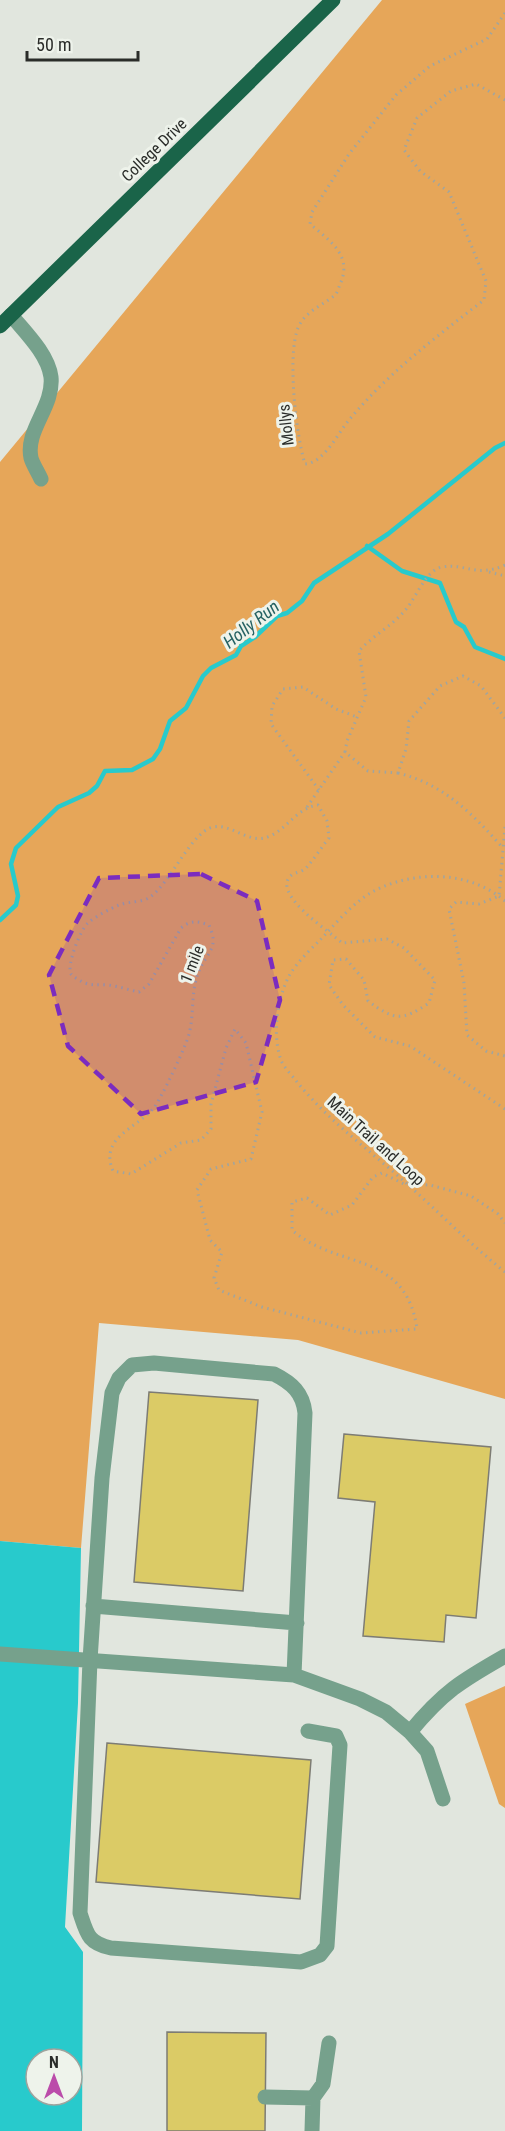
<svg xmlns="http://www.w3.org/2000/svg" width="505" height="2131" viewBox="0 0 505 2131" font-family="'Roboto Condensed',sans-serif">
	<style>
		.green { fill: #e6a659 }
		.water { fill: #28cacc; fill-rule: evenodd }
		.lines { fill: none; stroke-linecap: round; stroke-linejoin: round }
		.stream { stroke: #28cacc; stroke-width: 4.5 }
		.building { fill: #dbcb66; stroke: #7d7c74; stroke-width: 1.5 }
		.path { stroke: #a1a59f; stroke-width: 3; stroke-dasharray: 1.5 4.5; stroke-linecap: butt }
		.minor { stroke: #76a18c; stroke-width: 15 }
		.major { stroke: #1a6449; stroke-width: 15 }
		.marked { fill: #7b2cbf; fill-opacity: 0.2; stroke: #7b2cbf; stroke-width: 4.5; stroke-dasharray: 12 8; stroke-linejoin: round }
		.labels { text-anchor: middle; dominant-baseline: central; stroke-width: 6; stroke-linejoin: round; paint-order: stroke }
		.street-label { font-size: 16px; fill: #2a2c29; stroke: #eef3eb }
		.water-label { font-size: 18px; font-style: italic; fill: #266263; stroke: #eef3eb }
	</style>
	<rect width="100%" height="100%" fill="#e1e6de"/>
	<path class="green" d="M382,0h123v1399l-207,-59 -199,-17 -18,225 -81,-7v-1079z
		M505,1686v122l-6,-4 -34,-100z"/>
	<path class="water" d="M0,1541l81,7 -3,155 -13,224 18,25 -1,179h-82zM36,2059h36v36h-36z"/>
	<g class="lines">
		<path class="stream" d="M367,546l35,25 38,12 16,39 8,5 11,20 30,12
			M0,920l16,-15 2,-9 -7,-32 5,-16 42,-41 31,-14 8,-7 8,-15 27,-1 21,-11 7,-10 10,-28 16,-13 17,-32 8,-8 25,-13 5,-9 14,-9 22,-21 10,-3 15,-12 12,-18 74,-49 107,-86 10,-5"/>
	</g>
	<path class="building" d="M149,1392l109,8 -15,191 -109,-9z
		M344,1434l147,13 -15,171 -30,-3 -2,27 -81,-6 12,-134 -37,-4z
		M107,1743l204,17 -11,139 -204,-17z
		M167,2032l99,1 -1,98h-98z"/>
	<g class="lines">
		<path class="path" d="M505,13l-18,26 -57,27 -34,29 -47,59 -37,58 -2,12c19,16 42,31 31,58 -2,4 -3,10 -6,13 -13,11 -30,16 -37,33 -11,27 -2,107 7,136 19,-1 33,-31 44,-44 39,-47 87,-83 135,-120l2,-19 -37,-89 -29,-21 -16,-21 13,-32 34,-27 25,-7 29,16
			M505,565c-29,13 -39,-2 -63,2 -15,2 -26,30 -35,41 -13,17 -34,27 -48,43l7,46 -19,44 -2,11 23,19 30,2 8,-24 3,-28 31,-35 23,-10 18,10 24,32
			M489,572l16,4
			M398,773c45,11 74,40 104,74
			M319,790l-48,-66 1,-18 11,-17 20,-2 33,22 21,8
			M307,807l38,-55
			M505,827l-6,69 -20,8 -23,-2 -7,7 15,74 3,52 19,16 19,5
			M505,901c-36,-31 -92,-31 -133,-9 -19,11 -35,30 -50,46 -11,11 -25,24 -33,38 -12,23 -17,59 -8,84 3,8 11,15 16,22 29,35 59,58 93,87 39,33 75,71 115,103
			M505,1109l-95,-63 -35,-9 -32,-32 -14,-20 4,-25 13,-1 18,21 4,21c27,20 34,20 61,2l6,-23 -31,-32 -17,-9 -45,4c-11,-11 -75,-51 -49,-69 4,-2 9,-2 13,-6 8,-9 15,-20 23,-30l-2,-17 -9,-16c-21,3 -30,23 -48,31 -20,10 -38,-13 -57,-9 -22,5 -43,57 -63,70 -8,6 -21,4 -31,8 -9,4 -23,11 -31,18 -7,5 -22,43 -17,51 2,2 4,4 7,5 10,8 19,5 30,6 10,1 21,5 31,7l10,-8 32,-56c10,-8 16,-7 28,-3 2,5 5,12 4,18 -1,9 -11,19 -14,28 -8,19 -5,39 -9,59 -1,11 -30,71 -37,79 -18,20 -54,29 -40,62l18,3 50,-31 20,-3 10,-11v-25l15,-56 9,-19 11,14 16,69 -11,47 -40,10 -14,21 13,50 12,12 -8,26 5,12 43,17 99,26 56,-4c-11,-79 -80,-59 -125,-99v-28l15,-4 23,17 22,-10 21,-28 9,-4 22,11 26,1 41,11 27,18 7,9"/>
		<path class="minor" d="M11,315c14,17 37,39 40,62 3,30 -26,53 -20,81 2,7 7,14 10,21
			M93,1606l204,17
			M0,1654l294,21 66,24 26,13 24,20 17,19 16,48
			M294,1675l11,-262c-2,-20 -13,-30 -31,-39l-120,-11 -22,2 -13,13 -7,15 -10,85 -12,182 -10,253c7,21 8,30 31,35l190,14 19,-7 7,-9 13,-201 -4,-9 -28,-5
			M410,1732c33,-40 51,-51 95,-76
			M265,2097l48,1
			M312,2131l1,-33 10,-14 6,-41"/>
		<path class="major" d="M0,326l333,-326"/>
	</g>
	<path class="marked" d="M201,874l56,27 23,99 -24,82 -115,32 -73,-68 -19,-71 50,-97z"/>
	<g class="labels">
		<g class="street-label">
			<text transform="translate(154 150) rotate(-44)">College Drive</text>
			<text transform="translate(286 425) rotate(-96)">Mollys</text>
			<text transform="translate(192 964) rotate(-68)">1 mile</text>
			<text transform="translate(376 1141) rotate(42)">Main Trail and Loop</text>
		</g>
		<g class="water-label">
			<text transform="translate(251 624) rotate(-38)">Holly Run</text>
		</g>
	</g>
	<g transform="translate(54 2077)"><circle r="28" fill="#eef3eb" stroke="#a0a39d" stroke-width="1.5"/>
	<path d="M0-4.5L10 22L0 15L-10 22Z" fill="#bb4caa"/>
	<text y="-9" font-size="16" font-weight="bold" text-anchor="middle" fill="#2a2c29">N</text>
	</g>
	<path d="M27 51v9h111v-9" fill="none" stroke="#2a2c29" stroke-width="3"/>
	<text x="36" y="51" font-size="18" fill="#2a2c29" stroke="#eef3eb" stroke-width="4.5" paint-order="stroke">50 m</text>
</svg>
